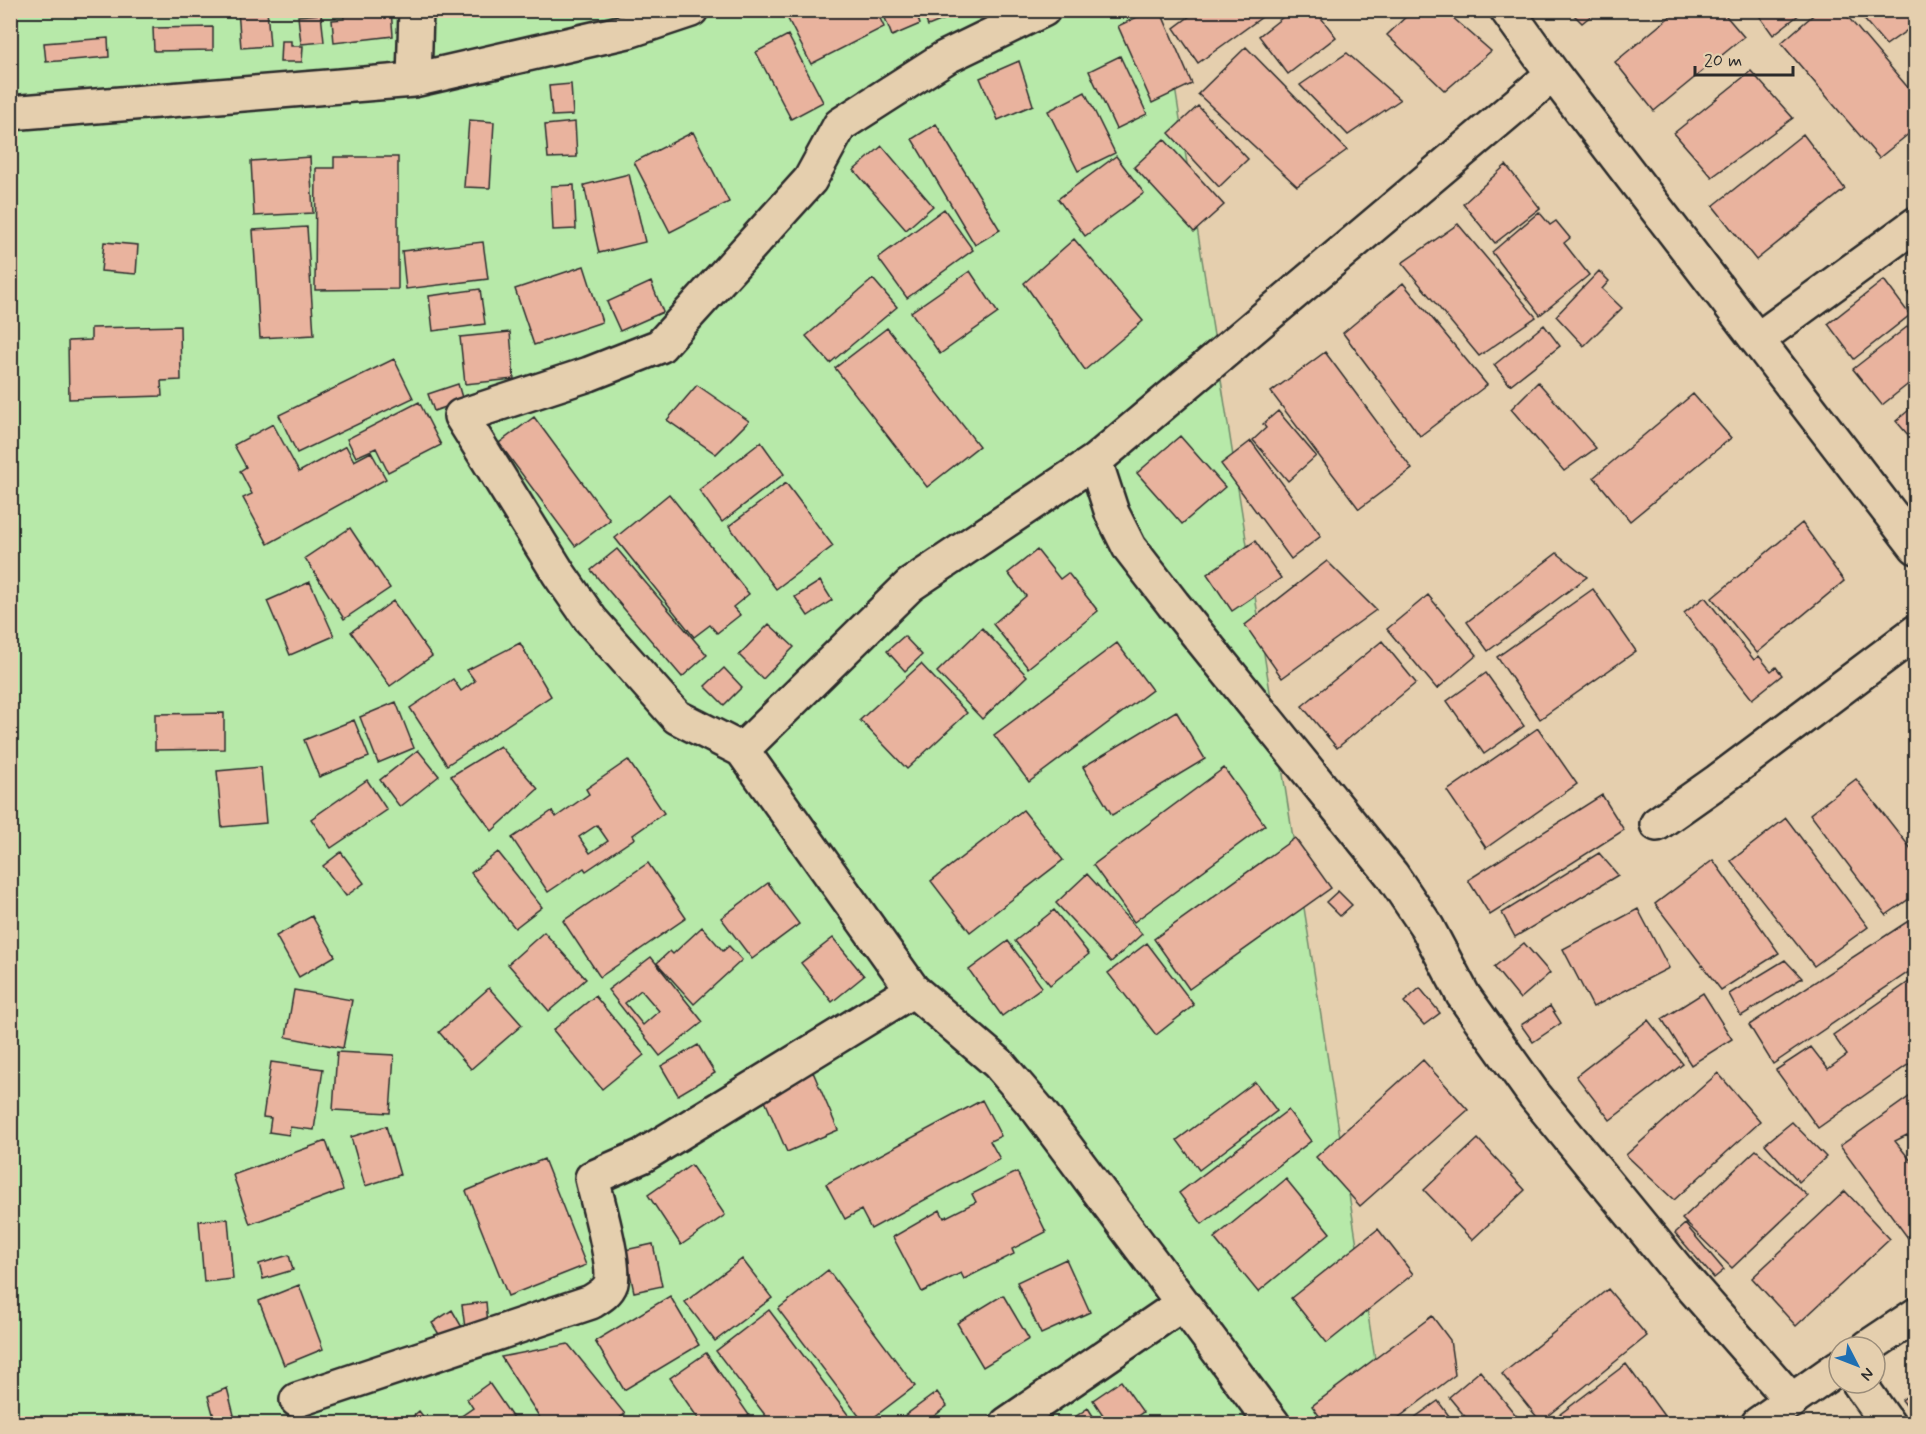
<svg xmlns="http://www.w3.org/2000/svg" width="1926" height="1434" viewBox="0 0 1926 1434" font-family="Mynerve,sans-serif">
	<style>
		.green { fill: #b7e9a9; stroke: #718a6a; stroke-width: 1.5 }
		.building { fill: #e9b39e; stroke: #2b2b2b; stroke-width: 1.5; fill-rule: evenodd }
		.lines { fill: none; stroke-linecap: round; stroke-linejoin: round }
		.minor-casing { stroke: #2b2b2b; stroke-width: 38 }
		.minor { stroke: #e5cfae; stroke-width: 33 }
	</style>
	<rect width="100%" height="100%" fill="#e5cfae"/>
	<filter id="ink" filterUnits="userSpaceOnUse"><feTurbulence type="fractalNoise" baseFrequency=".0167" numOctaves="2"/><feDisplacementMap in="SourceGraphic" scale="12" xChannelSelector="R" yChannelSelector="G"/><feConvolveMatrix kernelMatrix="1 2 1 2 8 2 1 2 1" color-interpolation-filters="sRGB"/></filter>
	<g filter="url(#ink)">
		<path class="green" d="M10,11h1153l222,1412h-1374z"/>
		<path class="building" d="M238,10h29l3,36 -29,2z
			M343,10h48l2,26 -59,7 -2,-23 12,-1z
			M796,10h80l8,17 -73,37 -25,-49z
			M882,10h33l5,14 -28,12z
			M922,10h31l2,5 -27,11z
			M1152,10h8l32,74 -40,19 -34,-77z
			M1198,10h70l1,2 -71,51 -24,-35z
			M1292,10h23l21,27 -48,37 -29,-38z
			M1413,10h31l47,41 -46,40 -58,-56z
			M1569,10h29l-16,13z
			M1678,10h43l23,27 -90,74 -39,-49z
			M1755,10h50l-32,25z
			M1819,10h23l74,87v31l-37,30 -98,-115z
			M1856,10h58l2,2v12l-30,21z
			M321,14l3,28 -23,2 -3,-28z
			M213,27v23l-59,1 -1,-23z
			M788,35l35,67 -32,17 -35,-67z
			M108,38l1,19 -63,5 -2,-19z
			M281,41h10v5h12l-1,16h-22z
			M1246,47l101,103 -50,36 -99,-92z
			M1347,53l53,47 -52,35 -48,-50z
			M1120,56l27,58 -31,15 -27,-58z
			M1019,61l14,44 -35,15 -18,-42z
			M1751,71l42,47 -81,59 -38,-44z
			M571,84l2,31 -21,1 -3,-30z
			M1085,92l30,61 -37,18 -30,-60z
			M1198,106l50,53 -29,28 -50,-54z
			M469,120l25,2 -4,66 -26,-1z
			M575,122l2,35 -29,1 -3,-33z
			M936,124l64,106 -25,15 -63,-106z
			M693,132l36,70 -59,30 -36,-70z
			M1803,134l42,55 -89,71 -43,-54z
			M1164,139l60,66 -30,27 -60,-65z
			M882,146l51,60 -27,24 -52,-60z
			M1116,156l28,37 -59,43 -27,-37z
			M310,157l3,56 -59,3 -3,-55z
			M334,157h64v132l-83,1 1,-122h18z
			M1506,165l34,43 -45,35 -32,-39z
			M629,174l16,68 -46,11 -15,-68z
			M574,185l2,44 -23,1 -2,-44z
			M944,209l29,41 -66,48 -29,-40z
			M1539,212l11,13 6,-4 14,17 -6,5 25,32 -49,40 -48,-63z
			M1458,224l78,93 -57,39 -77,-93z
			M307,227l7,108 -54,3 -7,-108z
			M1074,239l69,82 -58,49 -61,-87z
			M104,242l34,3 -2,29 -35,-3z
			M483,242l5,37 -82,10 -4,-38z
			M584,266l18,56 -68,23 -19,-56z
			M970,271l28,42 -58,41 -29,-42z
			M1599,271l10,10 -7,8 20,19 -38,38 -28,-30z
			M873,279l24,28 -67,56 -24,-27z
			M1884,280l26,35 -56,44 -26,-35z
			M651,282l12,30 -43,19 -13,-29z
			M1403,283l84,102 -67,51 -77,-103z
			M1916,287v15l-8,-8z
			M480,289l5,35 -52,7 -4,-35z
			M1916,320v58l-34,27 -29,-36z
			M1544,325l16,21 -50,39 -16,-20z
			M180,326l1,54 -20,1 1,15 -93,3 -1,-58 23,-1v-12z
			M887,328l92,118 -52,41 -92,-119z
			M510,332l4,47 -49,5 -5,-47z
			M1325,352l87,117 -53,40 -88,-117z
			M394,359l19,39 -116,55 -18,-38z
			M1538,382l58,66 -32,23 -53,-62z
			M458,384l5,17 -29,10 -6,-17z
			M697,385l52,36 -33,33 -49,-34z
			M1693,394l38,44 -101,83 -36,-44z
			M419,402l22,43 -53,27 -12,-24 -20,9 -9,-18z
			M1916,404v40l-20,-23z
			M1278,411l38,45 -28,25 -35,-41 13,-12 -3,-4z
			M534,417l76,103 -35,26 -76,-103z
			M273,424l26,48 47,-26 8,15 17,-9 15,27 -118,65 -25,-46 9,-4 -12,-23 6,-4 -12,-22z
			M1180,436l45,51 -43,37 -45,-51z
			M1251,441l70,95 -30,23 -70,-95z
			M761,442l23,32 -62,48 -23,-32z
			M786,483l47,63 -57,43 -47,-63z
			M669,494l80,100 -16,13 7,8 -23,18 -7,-8 -16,12 -79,-99z
			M1802,523l42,58 -87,72 -45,-55z
			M350,528l40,60 -46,31 -39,-61z
			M1255,541l26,37 -49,33 -25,-37z
			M617,549l90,106 -25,22 -91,-107z
			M1037,550l23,29 8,-6 30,38 -70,57 -35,-44 33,-28 -18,-23z
			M1557,553l30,24 -99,74 -21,-29z
			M1327,561l49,49 -94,68 -37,-53z
			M820,581l12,19 -24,16 -13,-19z
			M310,582l24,54 -44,19 -23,-54z
			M1593,589l43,62 -96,68 -43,-62z
			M1428,595l49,60 -40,34 -50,-60z
			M1705,597l49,63 5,-4 12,15 5,-4 6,8 -30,24 -68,-86z
			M393,601l39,55 -42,30 -39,-54z
			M769,624l25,23 -31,32 -24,-24z
			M982,628l45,48 -45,43 -45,-47z
			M904,636l18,19 -17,16 -18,-20z
			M1382,641l34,42 -79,65 -35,-42z
			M520,643l31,53 -104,69 -37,-57 43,-29 8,12 14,-10 -8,-11z
			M1117,643l35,47 -123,92 -35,-47z
			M921,664l46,49 -60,56 -47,-49z
			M724,668l18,19 -18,18 -19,-19z
			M1486,673l38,53 -40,28 -37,-53z
			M396,702l18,46 -36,15 -18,-46z
			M1176,711l29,48 -93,56 -29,-48z
			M224,713v36l-69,1v-36z
			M354,720l15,37 -50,20 -15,-37z
			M1538,728l39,56 -91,64 -39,-57z
			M500,746l38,43 -46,42 -41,-55z
			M418,750l21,26 -39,31 -20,-27z
			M628,760l36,53 -31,22 2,3 -49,33 -2,-3 -36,24 -36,-54 40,-27 4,6 33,-23 -3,-5zM597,825l11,16 -18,12 -11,-16z
			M261,767l5,56 -44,4 -5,-56z
			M1224,768l41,57 -131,97 -41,-57z
			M1856,779l60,76v39l-30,21 -76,-101z
			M367,780l20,30 -56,38 -20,-29z
			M1602,795l22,35 -134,85 -22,-35z
			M1023,810l40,50 -93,72 -39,-51z
			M1786,818l82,109 -54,39 -83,-105z
			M1295,838l36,50 -142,101 -35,-50z
			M341,852l23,31 -18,13 -23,-30z
			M498,852l44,55 -27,21 -44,-55z
			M1599,853l19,22 -103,62 -13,-24z
			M1713,860l66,93 -58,37 -66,-86z
			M648,863l38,55 -86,59 -37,-56z
			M1087,874l55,60 -31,28 -55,-59z
			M768,883l31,41 -47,35 -31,-41z
			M1338,891l14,14 -12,11 -14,-14z
			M1638,909l31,59 -76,39 -30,-58z
			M1054,910l35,44 -39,31 -35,-44z
			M312,916l23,40 -36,21 -23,-41z
			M1916,916v51l-143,97 -24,-39z
			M702,927l21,24 6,-5 13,14 -48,44 -37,-41 13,-12 3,3z
			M544,932l42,47 -37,32 -41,-47z
			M833,938l31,38 -32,26 -31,-39z
			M1008,941l34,46 -40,29 -33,-46z
			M1147,943l47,62 -38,30 -48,-62z
			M1524,943l26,30 -30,26 -26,-32z
			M651,957l52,65 -43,34 -52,-66zM641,990l18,21 -16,14 -18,-22z
			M1785,960l17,18 -61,38 -12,-22z
			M1916,977v82l-98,69 -42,-58 35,-23 17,22 19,-14 -14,-20z
			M489,988l33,37 -51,44 -32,-37z
			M1420,988l20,25 -16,12 -20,-23z
			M294,990l58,10 -9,48 -57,-11z
			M1703,993l29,46 -41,26 -29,-46z
			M595,996l49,59 -42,34 -49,-59z
			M1550,1006l11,17 -28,19 -12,-17z
			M1648,1020l35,44 -73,56 -34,-44z
			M698,1045l17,28 -37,22 -17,-29z
			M337,1052l57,3 -4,58 -57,-3z
			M1423,1060l45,50 -108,96 -44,-49z
			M271,1062l52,7 -9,61 -24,-3 -1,8 -20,-3 2,-14 -8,-1z
			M813,1072l25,58 -51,22 -25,-58z
			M1718,1073l42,49 -86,78 -48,-45z
			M1255,1082l22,29 -78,59 -22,-30z
			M1916,1092v54l-9,-11 -12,6 21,26v66l-8,5 -68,-92z
			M982,1100l19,36 -11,5 10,18 -129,70 -10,-19 -16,9 -19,-35z
			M1288,1110l23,31 -109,83 -23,-31z
			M1792,1122l34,35 -27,25 -34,-38z
			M386,1126l14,49 -35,11 -14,-49z
			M1478,1139l47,51 -53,50 -48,-50z
			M326,1141l17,49 -93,34 -17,-49z
			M1756,1150l52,46 -76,72 -50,-49z
			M544,1159l42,106 -78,31 -42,-105z
			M691,1165l34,50 -44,30 -33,-50z
			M1017,1172l29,60 -34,17 2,5 -50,25 -3,-6 -39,19 -29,-55 47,-27 4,8 32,-16 -4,-8z
			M1286,1179l44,54 -72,59 -44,-54z
			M1845,1191l45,48 -94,87 -44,-48z
			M228,1219l5,60 -29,3 -5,-61z
			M1685,1224l39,46 -10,8 -39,-45z
			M1378,1229l35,45 -86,69 -36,-45z
			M653,1244l9,42 -28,6 -9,-42z
			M289,1255l4,15 -30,9 -4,-15z
			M742,1259l30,39 -57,43 -30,-39z
			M1066,1259l24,53 -49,22 -24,-52z
			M828,1270l87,116 -50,38 -87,-115z
			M299,1285l24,64 -39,16 -25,-64z
			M1608,1289l39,47 -106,86 -39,-48z
			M1003,1295l26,44 -46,28 -26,-44z
			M670,1296l29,49 -75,45 -29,-49z
			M486,1302l2,23 -23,3 -3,-23z
			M452,1310l11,19 -20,12 -11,-18z
			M769,1310l86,114h-83l-56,-73z
			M1432,1316l18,24 5,35 -65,49h-65l-13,-18z
			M568,1344l57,70 -14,10h-67l-43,-67z
			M706,1353l43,62 -11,9h-36l-32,-46z
			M1626,1364l41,56 -4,4h-116z
			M1480,1371l43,53h-52l-22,-27z
			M1121,1381l22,31 -17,12h-17l-16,-24z
			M489,1383l28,41h-67l23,-16 -6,-9z
			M227,1388l7,27 -19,6 -7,-25z
			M1916,1390v28l-14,-18z
			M937,1392l10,14 -23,18h-16l-5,-7z
			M1438,1401l17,23h-48v-1z
			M1088,1408l10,16h-33z
			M419,1411l10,13h-25z"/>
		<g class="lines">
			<defs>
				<path id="minor" d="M1043,10l-97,47 -106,68 -30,55 -150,166 -71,28 -128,42 98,158 32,46 86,97 65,33 171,240 85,73 41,48 234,313
					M1507,10l46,64 363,473
					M414,80l2,-70
					M10,113l404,-33 214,-49 63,-21
					M1757,340l159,-116
					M1095,461l17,52 17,34 44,57 219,271 35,52 36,68 72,101 144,176 113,129
					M742,750l168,-165 185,-124 458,-387
					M1657,824l61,-43 198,-149
					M1868,1347l48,-32
					M1859,1383l29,41
					M297,1400l294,-98c8,-5 17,-10 20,-19 5,-19 -14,-83 -19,-105l50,-22 271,-166
					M1007,1424l175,-120
					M1758,1424l81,-57"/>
			</defs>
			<use href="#minor" class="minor-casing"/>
			<use href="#minor" class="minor"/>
		</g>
	</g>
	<rect width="1926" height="1434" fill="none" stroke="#e5cfae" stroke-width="36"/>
	<rect x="18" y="18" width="1890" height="1398" fill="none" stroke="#2b2b2b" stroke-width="2" filter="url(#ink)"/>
	<g transform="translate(1857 1365) rotate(132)"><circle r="28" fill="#e5cfae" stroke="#9b8d7a" stroke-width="1.5"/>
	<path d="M0-4.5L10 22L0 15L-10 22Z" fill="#1f6fb2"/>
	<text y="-9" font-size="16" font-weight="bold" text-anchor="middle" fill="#2b2b2b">N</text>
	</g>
	<path d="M1695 66v9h98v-9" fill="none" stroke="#2b2b2b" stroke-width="3"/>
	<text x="1704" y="66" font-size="18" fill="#2b2b2b" stroke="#e5cfae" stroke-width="4.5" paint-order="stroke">20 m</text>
</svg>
